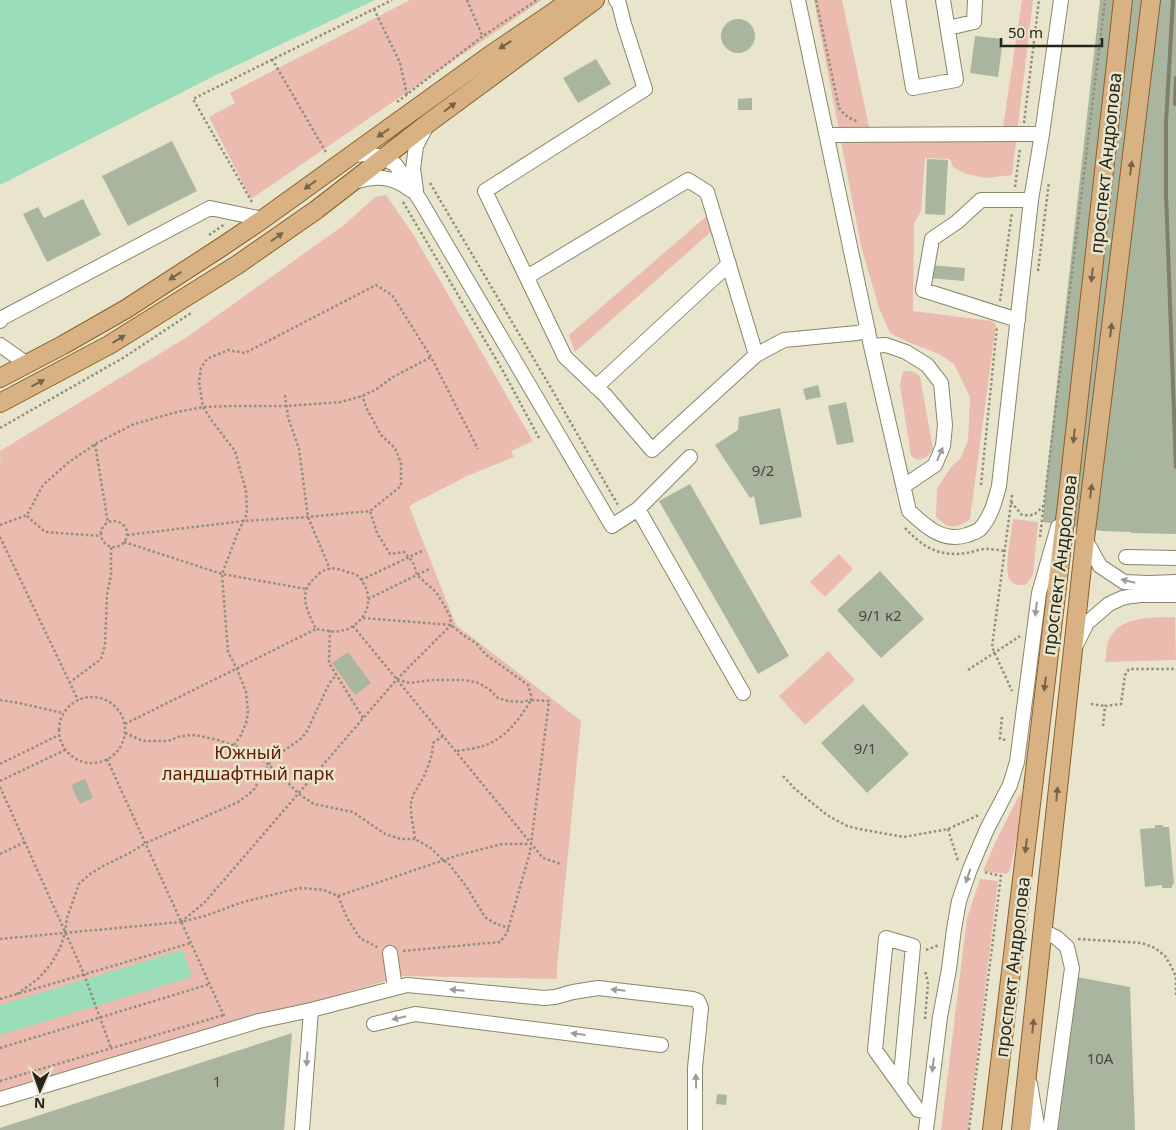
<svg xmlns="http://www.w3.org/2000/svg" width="1176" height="1130" viewBox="0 0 1176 1130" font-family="'Noto Sans',sans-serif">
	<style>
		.green { fill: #eabbae }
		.water { fill: #9addb9 }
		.building { fill: #aab59f }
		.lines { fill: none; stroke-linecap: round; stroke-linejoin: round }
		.minor-casing { stroke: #89856e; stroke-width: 16 }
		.major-casing { stroke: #8a5f2a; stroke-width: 20 }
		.path { stroke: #918f7c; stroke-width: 2.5; stroke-dasharray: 2.5 2.5; stroke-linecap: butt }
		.minor { stroke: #fff; stroke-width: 14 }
		.major { stroke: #d9b284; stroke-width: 18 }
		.rail { stroke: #807e6d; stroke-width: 4 }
		.oneway { fill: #76644a }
		.oneway2 { fill: #9d9c98 }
		.labels { text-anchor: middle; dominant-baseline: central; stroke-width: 5; stroke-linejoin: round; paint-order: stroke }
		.number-label { font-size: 15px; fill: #46483b }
		.street-label { font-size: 18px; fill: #25241a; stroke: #e9e5cc }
		.park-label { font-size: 18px; fill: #661902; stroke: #e9e5cc }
	</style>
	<rect width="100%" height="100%" fill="#e9e5cc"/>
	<path class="green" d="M410,0h132l-291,199 -42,-82 26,-14 -5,-10z
		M814,0h28l29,136 131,-2 20,-134h11l-21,175 -26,3 -20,-4 -13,-7 -3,-8 -25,-1 -4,53 -7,13 -1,87 79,10 4,3 -26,195c-14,10 -22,10 -34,-2l1,-29 15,-22 9,-8 7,-18 2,-43 -16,-33 -15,-10 -31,-12 -18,-9 -11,-25 -18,-62z
		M386,195l27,39 120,207 -22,10 3,6 -47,19 -58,30 47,119 125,96 -24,245v13l-154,-3 -403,117v-630l1,-1 -1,-3v-8l187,-114 157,-112 31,-28z
		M708,215l5,15 -138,122 -6,-17z
		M904,371h8l8,5 13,73 -6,8 -9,3 -7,-4 -11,-71 2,-10z
		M1013,519l25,3 -5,52 -5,8 -3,3c-6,0 -12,0 -15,-5 -7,-8 2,-49 3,-61z
		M839,554l14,15 -28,28 -15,-15z
		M1175,617l1,43 -71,2c1,-6 1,-13 3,-20 10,-27 43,-24 67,-25z
		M828,651l27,29 -50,45 -26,-29z
		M1020,795l2,1 -4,37 -8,36 -3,5 -24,-3 12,-28 23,-46z
		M980,879l18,2 -30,249h-27l26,-212z"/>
	<path class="water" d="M0,0h375l-161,76 -214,109z
		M183,950l9,27 -192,58v-30z"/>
	<path class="building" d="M1100,0h76v534l-45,-1v-1l-29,-1 -59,-9 3,-40z
		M721 36a17 17 0 1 1 34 0a17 17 0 1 1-34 0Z
		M975,36l28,3 -5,38 -28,-4z
		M596,59l15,25 -33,19 -15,-25z
		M752,98v12h-14v-11z
		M172,141l25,50 -69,35 -26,-50z
		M927,159l21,1 -3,55 -20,-1z
		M83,199l18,36 -54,27 -24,-48 15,-7 6,11z
		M929,265l36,3 -1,13 -36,-3z
		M818,385l3,12 -15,3 -3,-11z
		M846,402l8,40 -17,3 -9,-39z
		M780,408l22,109 -42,8 -6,-29 -4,2 -35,-53 23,-15 1,-13z
		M690,484l99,172 -31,18 -99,-173z
		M880,571l44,48 -43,39 -44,-48z
		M348,652l23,31 -16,12 -23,-32z
		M863,704l46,50 -42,39 -46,-50z
		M85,779l8,19 -13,6 -9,-19z
		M1155,825h8v2h6l5,57 -2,1v3h-10v-3l-17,2 -5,-58 15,-1z
		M1077,977l53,10 5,143h-77z
		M292,1033l-8,97h-284v-2z
		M717,1094l10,1 -1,10 -10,-1z"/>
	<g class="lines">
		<defs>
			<path id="minor" d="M798,0l73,346 38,165c16,15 34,32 58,24 4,-2 10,-3 13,-6 11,-12 15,-28 19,-43l32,-286 11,-66 19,-134
				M898,0l15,88 43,-8 -13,-80
				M948,28l26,-6 1,-22
				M828,135l214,-1
				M350,156l13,-2 15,2 17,8 25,36 192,326 26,-17 105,184
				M354,182c23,-7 38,-6 57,8
				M416,190l-3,-21 3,-23 11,-21
				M527,277l161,-97 19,12 49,163 -104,95 -47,-55 -40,-38 -80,-166 160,-102 -21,-65 -5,-20 -3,-4
				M1018,320l-95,-30 9,-51 25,-17 24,-22h50
				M0,321l2,-3 208,-110 53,11
				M0,345l27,19
				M871,346l15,-1 20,7 21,13 14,18 4,42 -2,21 -8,19 -31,21
				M756,355l28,-15 73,-7 11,-3
				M596,387l133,-123
				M638,509l52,-52
				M1085,539l15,27 24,16 25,1 27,-1
				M1126,557l50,1
				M1075,647l12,-24 22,-19 13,-6 10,-2 10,-1h34
				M1043,931l14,7 10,9 5,21 -22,162
				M390,953l5,35
				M374,1024l41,-10 246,31
				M1030,1084l7,41 -1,5
				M900,1085l13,-139 -27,-8 -11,112 43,60 9,1
				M0,1099l259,-78 52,-11 96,-25 137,13 11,-1 18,-5 25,-4 95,11 5,2 3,7 -6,60v62
				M302,1130l9,-120
				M926,1130l14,-113 9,-48 5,-40 5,-28 11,-32 17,-40 23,-44 7,-23 22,-169 19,-66"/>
			<path id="major" d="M0,378l63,-33 63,-36 97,-63 40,-27 226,-163 56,-38 26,-18
				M0,403l109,-58 128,-80 79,-55 111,-86 168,-124
				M992,1130l76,-635 55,-495
				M1021,1130l64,-591 66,-539"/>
		</defs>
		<use href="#minor" class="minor-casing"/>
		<use href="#major" class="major-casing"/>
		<path class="path" d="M467,0l15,35
			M816,0l23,108c5,6 10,11 18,13
			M374,9l26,54 7,32
			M272,59l55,95
			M397,102l86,-66 54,-36
			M1024,123l15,-123
			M430,183l121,205 68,119
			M1015,187l5,-39
			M252,202l-59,-103 199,-99
			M403,202l100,169 36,67
			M209,235l16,-11
			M1038,271l11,-89
			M1000,301l12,-89
			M285,395l3,22 11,32 9,68 22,52
			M0,428l123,-70 68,-45
			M95,444l13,79
			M981,485l16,-159
			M1012,495l-20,152 20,44
			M1011,502l11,13c12,1 13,0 22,-10
			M27,516l18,16 56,4
			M101 534a13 13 0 1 1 26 0a13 13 0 1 1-26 0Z
			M0,525l27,-10 16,-30 26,-23 28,-19 37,-19 43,-12 26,-5 28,-1h56l54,-4 21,-6 15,-7 16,-12 38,-20
			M905,528c19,20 34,29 62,25 6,-1 12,-4 19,-4 6,0 13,1 19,2
			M127,535l117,-14 64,-4 62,-6 31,-25v-23l-6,-15 -14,-13 -14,-26 -5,-13
			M0,537l78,163
			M1040,537l65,-537
			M124,542l98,32 84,15
			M361,580l63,-30
			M368,599l63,-31
			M363,618l88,7 12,10 13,8 9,11 43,31 3,10v5l-10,2 -13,-1 -10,-3 -8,-8 -11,-7 -15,-3h-32l-22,3 -12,-3
			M353,626l-5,3 -12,3 -20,-3c-9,-18 -19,-37 0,-52 2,-3 6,-6 9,-7 8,-3 15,-1 22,2 4,1 9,2 11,4 3,2 5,7 7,10 7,15 2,31 -12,40l190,232 18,6
			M330,630l-1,33 34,55
			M968,670l52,-34
			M69,683l32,-24 4,-14 2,-50 4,-20v-28
			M59 730a33 33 0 1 1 66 0a33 33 0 1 1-66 0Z
			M0,700l19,3 44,10
			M1091,704l14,2
			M1002,717l-2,22 6,1
			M125,724l191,-95
			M1103,726l2,-20 16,-2 4,-29 4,-6h47
			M125,733l16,7 5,1h22l13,-5 14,-1 23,5 23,8 16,8 17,13 25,25 15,10 39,8 32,22 16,5h14
			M443,736l-10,7c0,12 -5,24 -10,35 -4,8 -11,16 -12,25 -1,9 3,27 4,36l16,9 12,12 6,4 17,22 19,31 11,7 13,4
			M234,745l7,-10 5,-12 2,-11 -2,-20 -9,-23 -9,-17 -6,-78 16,-42 9,-18 -1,-23 -11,-40 -23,-30 -9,-14 -4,-25 2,-14 6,-9 21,-9 17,3 131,-68 16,10 39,62 47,92
			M107,759l118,259
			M0,764l59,-29
			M783,776l11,12 33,27 20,11 12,3 45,8 44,-8 31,-14
			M0,781l65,-31
			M0,787l84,187 27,74
			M948,829l10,32
			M0,854l25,-12
			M338,896l9,22 13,20 19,10
			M181,922l24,-20 192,-223 54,-54 -1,-9 -6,-11 -8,-13 -19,-17 -4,-13 -9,-10 -14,2 -13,-21 -7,-22
			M0,939l181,-17 24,-6 38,-14 57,-14 24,2 14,6 121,-41 43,-11h29
			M1078,939l64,4 13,5 10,8 6,10 5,11v19
			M926,950l13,-5
			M403,951l97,-9 7,-9 23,-81 19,-151 -18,-1c-11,19 -26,39 -48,46 -8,2 -18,4 -27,5
			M17,994l22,-16 12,-14 9,-16 5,-15 2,-15 12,-34 11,-10 15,-9 23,-11 18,-11 92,-41 15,-11 15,-26 8,-9 26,-18 5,-7 22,-47 7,-9
			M0,999l191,-56
			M925,1019l3,-36 -3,-13
			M0,1048l210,-64
			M0,1081l224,-66
			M969,1130l32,-254 -17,-4"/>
		<use href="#minor" class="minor"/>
		<use href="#major" class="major"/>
		<path class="rail" d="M1173,0l-7,123v71l10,273
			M1175,104l1,-26"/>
	</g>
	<defs><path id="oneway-solid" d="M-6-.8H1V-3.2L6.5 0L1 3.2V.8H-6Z" transform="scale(1.25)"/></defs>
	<g class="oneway">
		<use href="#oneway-solid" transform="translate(505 45) rotate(147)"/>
		<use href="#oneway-solid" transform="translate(450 107) rotate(-37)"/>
		<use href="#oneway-solid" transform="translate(383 133) rotate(145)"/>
		<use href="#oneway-solid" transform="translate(1131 168) rotate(-83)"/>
		<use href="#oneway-solid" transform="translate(310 185) rotate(144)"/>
		<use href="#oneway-solid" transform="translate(277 237) rotate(-35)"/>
		<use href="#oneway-solid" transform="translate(1092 275) rotate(96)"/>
		<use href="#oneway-solid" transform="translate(175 276) rotate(147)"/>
		<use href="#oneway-solid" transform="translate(1111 330) rotate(-83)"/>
		<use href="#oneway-solid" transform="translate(119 339) rotate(-31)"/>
		<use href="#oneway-solid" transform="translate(38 383) rotate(-28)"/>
		<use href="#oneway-solid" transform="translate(1074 436) rotate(96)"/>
		<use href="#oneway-solid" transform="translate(1091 491) rotate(-83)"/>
		<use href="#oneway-solid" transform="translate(1045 684) rotate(97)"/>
		<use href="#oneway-solid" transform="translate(1057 794) rotate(-84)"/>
		<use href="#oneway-solid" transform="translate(1026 846) rotate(97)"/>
		<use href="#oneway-solid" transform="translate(1033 1026) rotate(-84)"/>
	</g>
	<g class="oneway2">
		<use href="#oneway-solid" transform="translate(940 454) rotate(-67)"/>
		<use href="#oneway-solid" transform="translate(1128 581) rotate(-167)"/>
		<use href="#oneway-solid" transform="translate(1036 609) rotate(97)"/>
		<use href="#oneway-solid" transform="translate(968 876) rotate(109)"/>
		<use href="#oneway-solid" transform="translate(457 990) rotate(-175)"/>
		<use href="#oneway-solid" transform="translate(618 990) rotate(-174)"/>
		<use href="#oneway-solid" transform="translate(399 1018) rotate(167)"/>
		<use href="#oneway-solid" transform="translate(578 1034) rotate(-173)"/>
		<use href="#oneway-solid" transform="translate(307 1059) rotate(94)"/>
		<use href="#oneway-solid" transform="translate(933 1065) rotate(97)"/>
		<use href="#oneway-solid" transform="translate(696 1081) rotate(-91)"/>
	</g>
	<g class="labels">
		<g class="number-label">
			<text x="763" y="470">9/2</text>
			<text x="880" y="615">9/1 к2</text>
			<text x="865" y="748">9/1</text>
			<text x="1100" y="1058">10А</text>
			<text x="217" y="1081">1</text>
		</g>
		<g class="street-label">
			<text transform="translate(1105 163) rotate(-84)">проспект Андропова</text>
			<text transform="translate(1059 565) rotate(-83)">проспект Андропова</text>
			<text transform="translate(1012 967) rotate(-83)">проспект Андропова</text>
		</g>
		<g class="park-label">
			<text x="248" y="752">Южный<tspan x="248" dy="21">ландшафтный парк</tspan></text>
		</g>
	</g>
	<g transform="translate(40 1090) rotate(182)" stroke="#e9e5cc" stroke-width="4" paint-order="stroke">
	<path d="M0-4L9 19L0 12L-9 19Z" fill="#25241a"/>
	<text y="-8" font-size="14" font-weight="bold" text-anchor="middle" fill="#25241a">N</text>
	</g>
	<path d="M1001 38v8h101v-8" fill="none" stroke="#25241a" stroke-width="2.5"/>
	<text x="1008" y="38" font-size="15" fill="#25241a" stroke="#e9e5cc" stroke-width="4" paint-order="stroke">50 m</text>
</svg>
